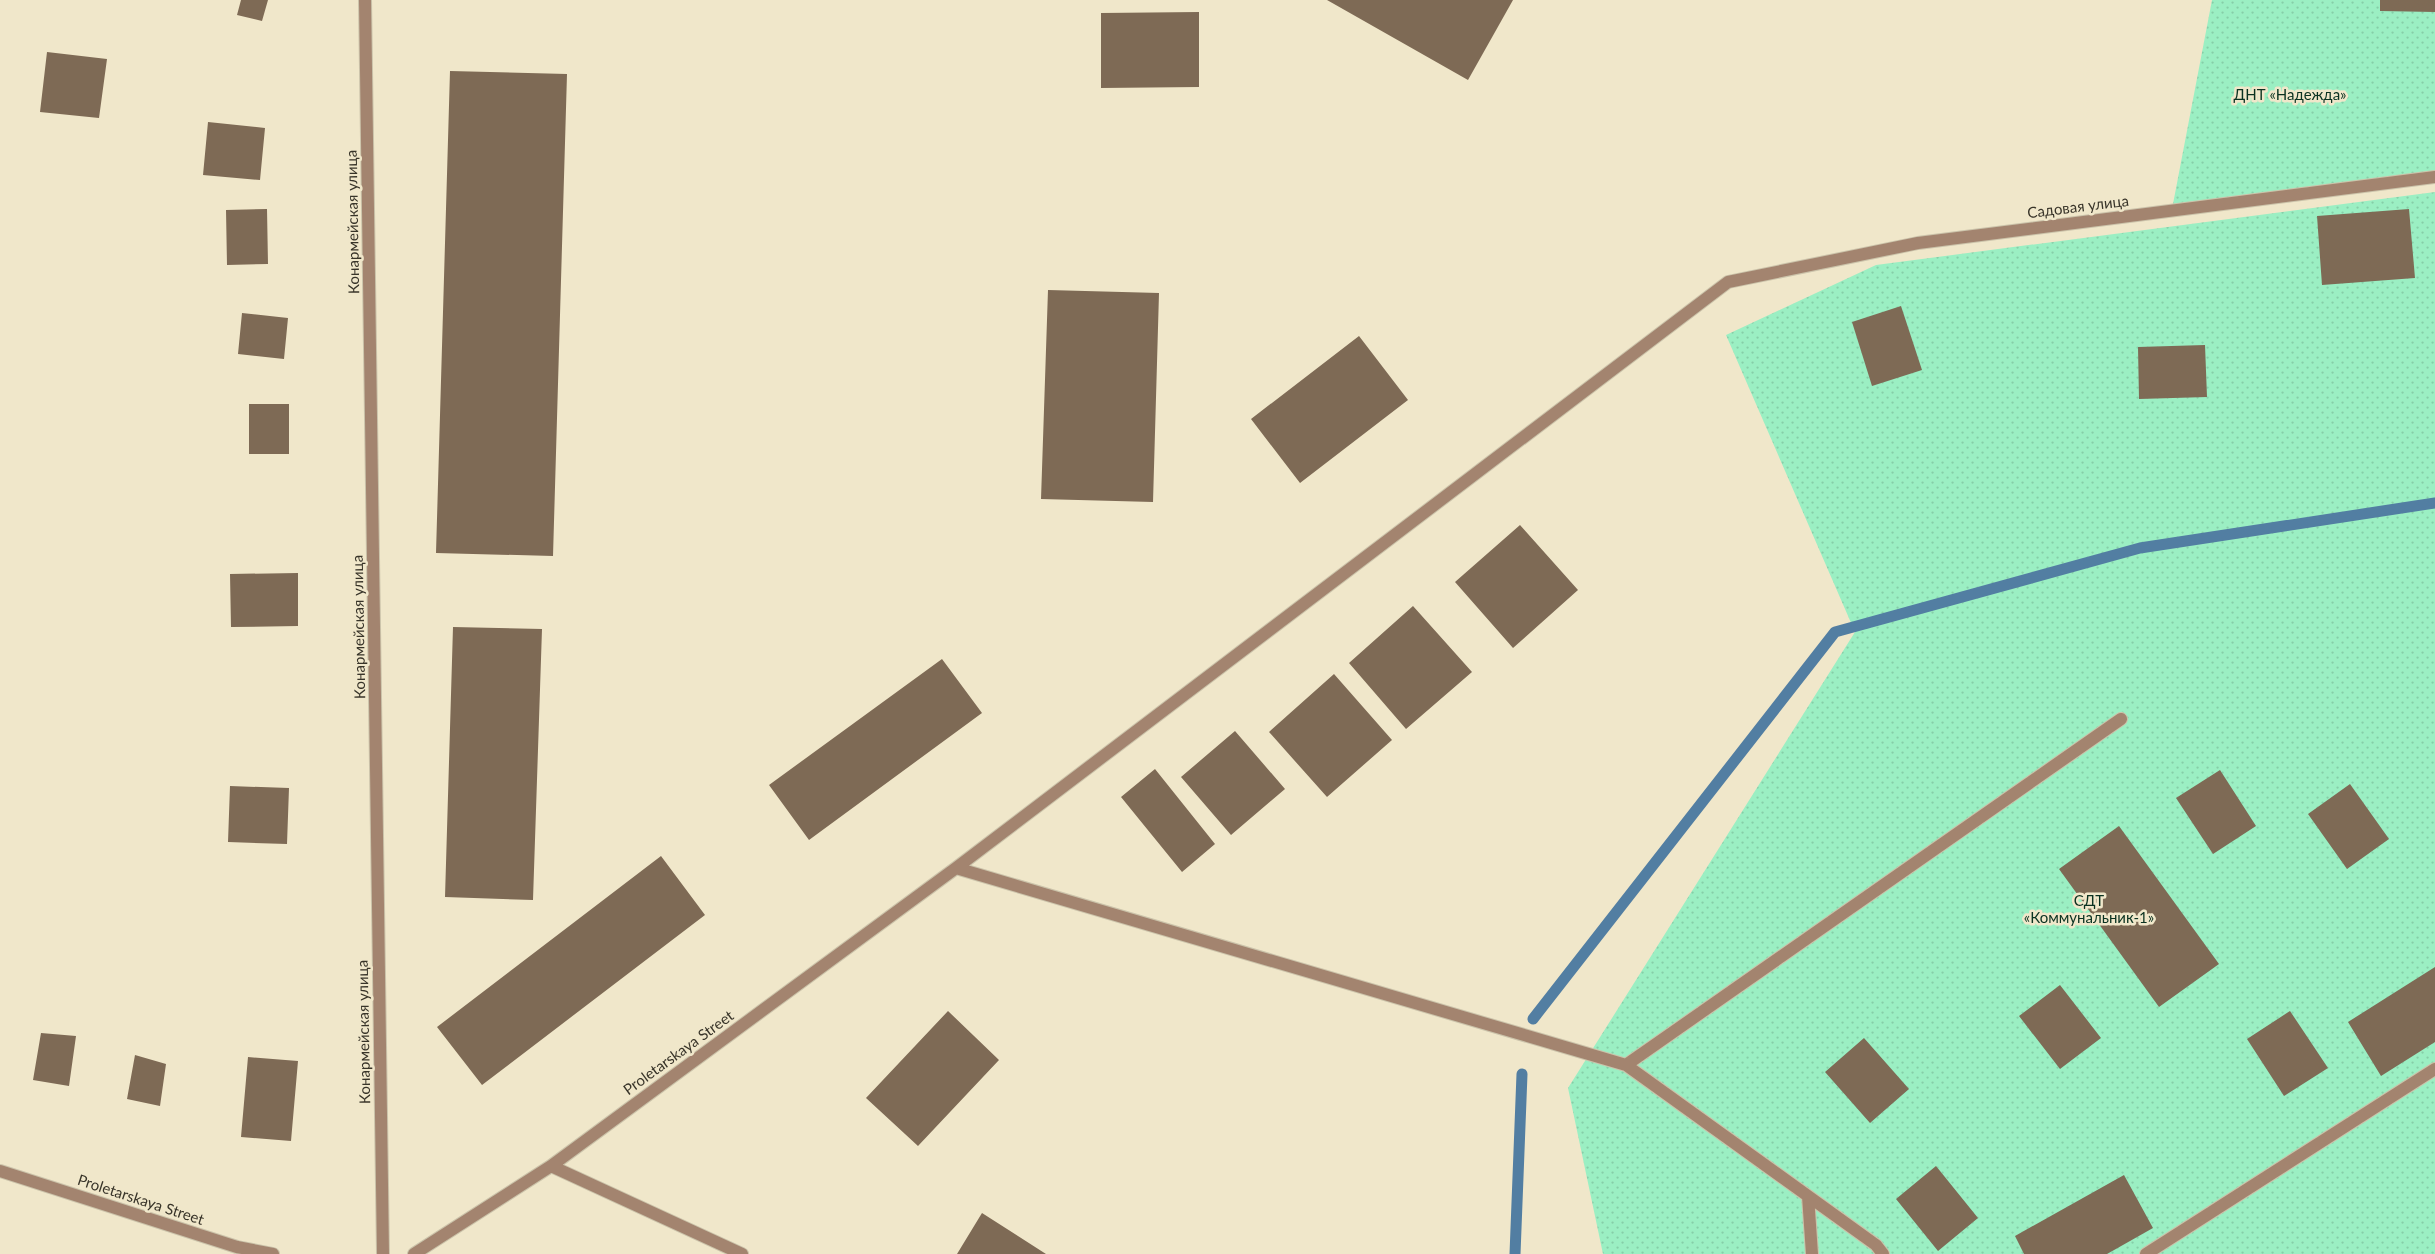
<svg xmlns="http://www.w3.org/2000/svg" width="2435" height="1254" viewBox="0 0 2435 1254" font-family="Lato,sans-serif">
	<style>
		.park { fill: url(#park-dots) }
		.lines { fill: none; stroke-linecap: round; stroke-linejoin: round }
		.stream { stroke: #527ea2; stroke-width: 11 }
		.building { fill: #7e6a55 }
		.minor-casing { stroke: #cbc3aa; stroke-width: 14 }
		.minor { stroke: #a3846f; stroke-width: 12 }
		.labels { text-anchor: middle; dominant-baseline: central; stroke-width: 5; stroke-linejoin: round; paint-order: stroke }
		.park-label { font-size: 15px; fill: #0a3221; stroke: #f0e7ca }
		.street-label { font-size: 15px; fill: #383429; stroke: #f0e7ca }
	</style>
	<defs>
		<pattern id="park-dots" width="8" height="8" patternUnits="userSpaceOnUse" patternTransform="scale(1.25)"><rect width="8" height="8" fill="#9befc3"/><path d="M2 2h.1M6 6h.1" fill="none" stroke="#86cea8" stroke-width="1.8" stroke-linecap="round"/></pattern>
	</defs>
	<rect width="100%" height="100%" fill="#f0e7ca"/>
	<path class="park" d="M2212,0h223v171l-262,33z
		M2435,192v1062h-832l-35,-166 287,-456 -129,-297 150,-70z"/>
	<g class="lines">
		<path class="stream" d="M1533,1019l302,-387 305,-84 295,-45
			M1515,1254l7,-180"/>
	</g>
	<path class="building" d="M241,0h27l-6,21 -25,-6z
		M1327,0h186l-45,80z
		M2380,0h55v12l-55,-1z
		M1199,12v75l-98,1v-75z
		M47,52l60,7 -8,59 -59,-6z
		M450,71l117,3 -14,482 -117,-3z
		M208,122l57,6 -5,52 -57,-5z
		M267,209l1,55 -41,1 -1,-55z
		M2409,209l6,69 -93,7 -5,-69z
		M1048,290l111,3 -6,209 -112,-3z
		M1901,306l21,64 -50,16 -20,-64z
		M242,313l46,5 -4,41 -46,-5z
		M1359,336l49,64 -108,83 -49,-64z
		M2205,345l2,52 -68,2 -1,-52z
		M249,404h40v50h-40z
		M1520,525l58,65 -65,58 -58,-66z
		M298,573v53l-67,1 -1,-53z
		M1413,606l59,66 -66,57 -57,-66z
		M453,627l89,2 -9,271 -88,-3z
		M942,659l40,54 -173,127 -40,-55z
		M1334,674l58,66 -65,57 -58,-65z
		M1235,731l50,58 -54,46 -50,-58z
		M1155,769l60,75 -33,28 -61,-75z
		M2220,770l36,56 -43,28 -37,-56z
		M2350,784l39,55 -42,30 -39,-55z
		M230,786l59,2 -2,56 -59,-2z
		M2119,826l100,138 -60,43 -100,-138z
		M661,856l44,59 -223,170 -45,-58z
		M2435,967v75l-54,34 -33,-54z
		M2060,985l41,53 -41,31 -41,-53z
		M948,1011l51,49 -81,86 -52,-48z
		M2290,1011l38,57 -44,28 -37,-57z
		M41,1033l35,3 -7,50 -36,-6z
		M1864,1038l45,51 -39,34 -45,-51z
		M135,1055l31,9 -6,42 -33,-7z
		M248,1057l50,4 -7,80 -50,-4z
		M1936,1166l42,52 -40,33 -42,-52z
		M2124,1175l29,53 -46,26h-83l-9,-18z
		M982,1213l64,41h-89z"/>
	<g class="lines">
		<defs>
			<path id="minor" d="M365,0l18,1254
				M956,868l670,197 250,180 7,9
				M1626,1065l495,-346
				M551,1166l191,88
				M0,1171l237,76 36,7
				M1808,1196l4,58
				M414,1254l137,-88 405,-298 772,-586 190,-39 517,-66
				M2146,1254l289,-185"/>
		</defs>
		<use href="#minor" class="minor-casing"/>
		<use href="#minor" class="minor"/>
	</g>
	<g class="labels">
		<g class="park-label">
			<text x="2290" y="94">ДНТ «Надежда»</text>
			<text x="2089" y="900">СДТ<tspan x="2089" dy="17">«Коммунальник-1»</tspan></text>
		</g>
		<g class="street-label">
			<text transform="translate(2078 206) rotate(-7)">Садовая улица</text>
			<text transform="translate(352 222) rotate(-91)">Конармейская улица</text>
			<text transform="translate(358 627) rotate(-91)">Конармейская улица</text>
			<text transform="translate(363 1032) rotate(-91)">Конармейская улица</text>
			<text transform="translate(678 1052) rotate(-36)">Proletarskaya Street</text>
			<text transform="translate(141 1199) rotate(18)">Proletarskaya Street</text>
		</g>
	</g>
</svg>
